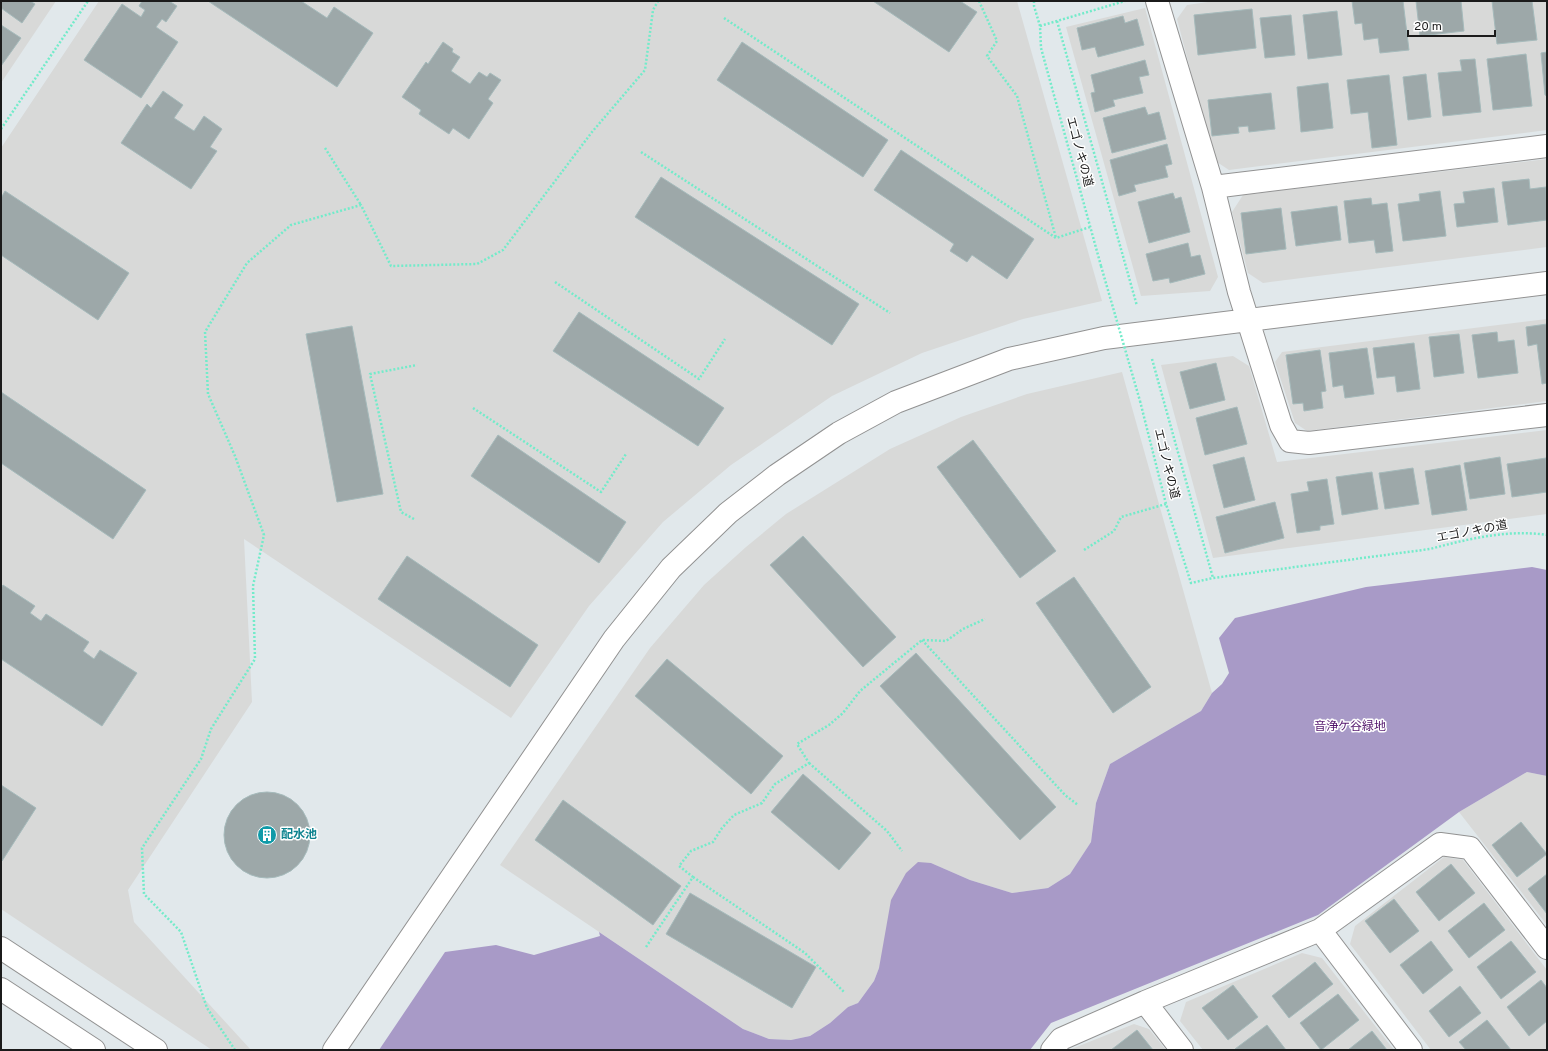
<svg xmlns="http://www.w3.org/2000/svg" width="1548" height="1051" viewBox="0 0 1548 1051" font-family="Overpass,'Noto Sans JP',sans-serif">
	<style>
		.residential { fill: #d8d9d8 }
		.forest { fill: #a89ac7 }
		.building { fill: #9da8a9; stroke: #a5babb }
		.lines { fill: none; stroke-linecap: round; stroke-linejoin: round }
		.minor-casing { stroke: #929292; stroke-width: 24 }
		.path { stroke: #73ebca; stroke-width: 2.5; stroke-dasharray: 2 2; stroke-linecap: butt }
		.minor { stroke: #fff; stroke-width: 22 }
		.path-bridge { stroke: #73ebca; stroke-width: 2.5; stroke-dasharray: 2 2; stroke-linecap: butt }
		.labels { text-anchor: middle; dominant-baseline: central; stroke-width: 3; stroke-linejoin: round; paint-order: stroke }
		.street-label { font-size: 12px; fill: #1b1b1b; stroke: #fff }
		.park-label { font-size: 12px; fill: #52156c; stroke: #fff }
		.culture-label { font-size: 12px; font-weight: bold; fill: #0d838f; stroke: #fff; text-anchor: start }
	</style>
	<rect width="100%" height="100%" fill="#e1e8eb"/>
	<path class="residential" d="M1,1h55l-55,82z
		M99,1h918l85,300 -79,18 -101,34 -90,43 -101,69 -68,57 -74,84 -78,112 -267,-179 8,163 -124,188 6,32 117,128h-39l-211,-141v-761z
		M1215,1h332v129l-318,40 -15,-10 -37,-141 10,-14z
		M1145,8l73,269 -8,14 -69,5 -75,-269z
		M1547,159v88l-284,36 -15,-10 -16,-61 11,-17z
		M1547,319v82l-240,30 -12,-8 -20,-61 7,-10z
		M1233,356l16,10 28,96 270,-32v84l-334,44 -52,-193z
		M1122,372l90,321 -11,18 -91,53 -14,39 -5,39 -21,32 -22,14 -36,5 -42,-13 -39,-17 -52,105 -5,13 -16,22 -10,4 -18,16 -20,13 -19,4 -22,-1 -26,-10 -243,-164 150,-217 54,-63 42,-38 40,-33 104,-65 71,-32 66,-23z
		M1527,772l20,4v149l-88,-113z
		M1444,857l19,3 84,110v80h-116l-81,-106 5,-18z
		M1302,953l20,5 72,92h-191l-23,-29 6,-19z
		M1134,1024l15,5 17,21h-97z"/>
	<path class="forest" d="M1532,567l15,3v206l-20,-4 -68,40 -141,103 -267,108 -21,27h-651l66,-98 51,-7 38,10 66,-19 -1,-4 144,97 26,10 22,1 19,-4 20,-13 18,-16 10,-4 16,-22 5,-13 12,-68 15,-27 12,-11 13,1 39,17 42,13 36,-5 22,-14 21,-32 5,-39 14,-39 91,-53 11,-18 10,-9 7,-11 -10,-35 16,-20 131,-31z"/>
	<path class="building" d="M1,1h29l5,3 -13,19 -21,-15z
		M142,1h27l8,5 -11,16 -4,-3 -6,8 22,15 -37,56 -57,-38 38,-56 19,13 4,-7 -6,-4z
		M208,1h93l26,17 7,-11 39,26 -36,54z
		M873,1h87l17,11 -28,40z
		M1352,1h51l6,49 -29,3 -2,-15 -14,2 -2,-17 -7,1z
		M1416,1h45l3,30 -44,5z
		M1492,1h40l5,39 -40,4z
		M1252,9l4,39 -58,7 -4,-40z
		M1337,11l5,44 -34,4 -5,-44z
		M1291,15l4,40 -30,3 -5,-40z
		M1123,16l2,7 12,-4 7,26 -46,12 -3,-10 -13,3 -5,-22z
		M1,25l20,13 -20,28z
		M443,42l10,7 -1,3 8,5 -9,14 19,13 9,-12 8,5 3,-4 11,7 -13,19 5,4 -24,36 -16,-11 -4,6 -30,-20 2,-4 -19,-13 24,-35 2,2z
		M742,42l146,98 -25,37 -146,-97z
		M1547,52v44l-2,-1 -4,-42z
		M1526,54l6,52 -39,4 -6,-51z
		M1475,59l6,53 -38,4 -5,-43 24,-2 -2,-11z
		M1145,60l4,15 -10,2 4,16 -30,7 2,6 -20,6 -4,-19 4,-1 -4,-17z
		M1426,74l5,43 -23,3 -5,-43z
		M1389,75l8,70 -25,3 -4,-36 -17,2 -4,-34z
		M1328,83l5,45 -32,4 -4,-45z
		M163,91l20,14 -9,13 20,13 10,-15 18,13 -12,18 7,4 -26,38 -70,-46 26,-39 4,4z
		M1271,93l4,36 -26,3 -1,-6 -10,1 1,6 -27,3 -4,-36z
		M1145,107l3,8 11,-3 7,27 -54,14 -9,-35z
		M1167,144l5,20 -7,2 3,11 -34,8 2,6 -17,5 -9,-36z
		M901,150l133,89 -27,40 -35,-24 -5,7 -17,-11 4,-7 -80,-54z
		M661,177l198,127 -27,41 -197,-128z
		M1529,179l1,10 16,-2 1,33 -39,5 -6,-43z
		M1494,188l4,34 -41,5 -3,-23 11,-1 -2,-11z
		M5,191l124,82 -31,47 -97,-65v-57z
		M1440,191l6,45 -43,5 -5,-37 22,-3 -1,-7z
		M1173,193l2,6 6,-2 9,35 -41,11 -11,-41z
		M1371,198l1,7 15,-2 6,48 -17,2 -2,-13 -25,3 -5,-42z
		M1337,206l4,34 -45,6 -5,-34z
		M1281,208l5,41 -40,5 -5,-41z
		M1188,243l3,14 9,-2 5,19 -35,9 -1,-5 -16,3 -7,-27z
		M579,312l145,96 -26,38 -145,-95z
		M1547,324v59l-5,1 -5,-40 -9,2 -2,-19z
		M352,326l31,168 -46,8 -31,-168z
		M1497,332l1,10 16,-2 4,33 -40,5 -6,-43z
		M1459,334l5,39 -30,4 -5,-40z
		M1414,343l6,46 -23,3 -2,-16 -18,2 -4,-30z
		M1367,348l7,46 -29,4 -2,-13 -10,2 -4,-34z
		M1320,350l6,41 -5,1 2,16 -19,3 -1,-8 -10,1 -7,-49z
		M1216,363l9,37 -35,9 -10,-37z
		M1,392l145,98 -33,49 -112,-76z
		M1237,407l10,37 -42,11 -9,-37z
		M498,435l128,87 -27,41 -128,-87z
		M973,440l83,111 -36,27 -83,-111z
		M1244,457l11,43 -31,8 -11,-43z
		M1500,457l5,37 -35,5 -6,-36z
		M1546,458l1,34 -35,5 -5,-33z
		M1460,465l7,45 -35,5 -7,-44z
		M1413,468l6,36 -34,5 -6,-36z
		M1372,472l6,37 -36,6 -6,-38z
		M1327,479l7,45 -14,2v4l-23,3 -6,-39 18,-3 -2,-9z
		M1275,502l9,36 -59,15 -9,-36z
		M803,536l93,101 -33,30 -93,-102z
		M407,556l131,89 -28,42 -132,-88z
		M1074,577l77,110 -38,26 -77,-110z
		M3,585l32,21 -5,7 11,8 5,-7 43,28 -6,9 11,8 6,-9 37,23 -35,53 -101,-67v-71z
		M916,653l140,154 -36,33 -140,-154z
		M667,659l116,97 -32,38 -116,-98z
		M803,774l68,59 -32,37 -68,-58z
		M1,785l35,23 -34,53 -1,-1z
		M224 835a43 43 0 1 1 86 0a43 43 0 1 1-86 0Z
		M563,800l118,86 -28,39 -118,-85z
		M1521,822l26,32 -30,23 -25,-32z
		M1451,864l24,29 -36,28 -23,-29z
		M1547,874v40l-19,-25z
		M690,893l126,74 -24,41 -126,-74z
		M1394,899l25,32 -29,22 -25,-32z
		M1484,903l21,27 -36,28 -21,-27z
		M1431,941l22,29 -30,24 -23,-29z
		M1511,941l25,31 -35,27 -24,-32z
		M1315,962l18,22 -44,34 -17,-22z
		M1541,980l6,8v33l-18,15 -22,-29z
		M1233,985l25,32 -30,23 -26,-32z
		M1460,986l21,27 -32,24 -20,-26z
		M1338,994l21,26 -38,30 -21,-27z
		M1487,1020l24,30h-45l-7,-8z
		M1267,1025l19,25h-50l-1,-1z
		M1137,1030l16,20h-42z
		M1372,1031l15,19h-39z"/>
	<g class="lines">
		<defs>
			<path id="minor" d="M1157,1l56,186 26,105 42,133 9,16 19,2 238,-28
				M1213,187l334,-41
				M1320,930l91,120
				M1,948l155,102
				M1,989l93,61
				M1145,1002l37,48
				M334,1050l280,-411 57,-71 57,-55 49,-38 62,-42 57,-31 113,-43 95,-21 443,-55
				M1052,1050l9,-11 84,-37 175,-72 120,-86 30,4 77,100"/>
		</defs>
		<use href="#minor" class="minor-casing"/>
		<path class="path" d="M979,1l18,40 -10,15 30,40 39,142
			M1034,1v5l6,20 1,22 60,218
			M724,18l332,220 34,-11
			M1057,21l80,285
			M1040,26l85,-25
			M1,129l87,-128
			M325,148l36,57
			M641,152l249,161
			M555,282l144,97 26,-40
			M1152,359l61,219
			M1140,401l26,103 25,79 22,-5 217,-29c38,-10 78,-20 117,-14
			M473,408l128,84 25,-38
			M414,519l-13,-7 -31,-138 47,-9
			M1084,550l30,-19 7,-14 45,-13
			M922,640l143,155 13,10
			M809,763l78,68 15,20
			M693,877l112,76 39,39
			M646,947l47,-70 -14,-11 12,-15 22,-9 9,-14 12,-13 28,-12 13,-19 34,-21 -12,-19 32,-19 14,-12 17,-22 62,-51 24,1 17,-12 22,-10
			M235,1050l-28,-42 -26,-76 -37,-38 -2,-46 59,-89 10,-30 44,-70 -2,-73 11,-51 -29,-79 -27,-62 -3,-62 42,-69 44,-38 70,-20 30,61 86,-2 26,-14 89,-118 53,-62 8,-60 5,-9"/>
		<use href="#minor" class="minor"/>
		<path class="path-bridge" d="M1101,266l39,135"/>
	</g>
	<defs>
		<symbol id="building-disc" viewBox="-11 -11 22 22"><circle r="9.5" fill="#0f9aa8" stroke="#fff"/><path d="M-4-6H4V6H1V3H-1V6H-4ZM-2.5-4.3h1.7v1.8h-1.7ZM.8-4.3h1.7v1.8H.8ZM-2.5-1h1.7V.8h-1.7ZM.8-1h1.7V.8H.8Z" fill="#fff"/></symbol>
	</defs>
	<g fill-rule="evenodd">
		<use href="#building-disc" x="256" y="824" width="22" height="22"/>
	</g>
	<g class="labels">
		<g class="street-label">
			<text transform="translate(1079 152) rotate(75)">エゴノキの道</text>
			<text transform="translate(1166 464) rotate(76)">エゴノキの道</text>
			<text transform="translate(1472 532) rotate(-11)">エゴノキの道</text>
		</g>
		<g class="park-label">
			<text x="1350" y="727">音浄ケ谷緑地</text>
		</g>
		<g class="culture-label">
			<text x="281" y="835">配水池</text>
		</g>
	</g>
	<rect width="1548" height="1051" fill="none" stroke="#1b1b1b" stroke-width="4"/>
	<path d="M1408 30v6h87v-6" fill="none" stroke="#1b1b1b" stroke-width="2"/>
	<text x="1414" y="30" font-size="12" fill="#1b1b1b" stroke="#ffffff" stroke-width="3" paint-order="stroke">20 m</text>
</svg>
